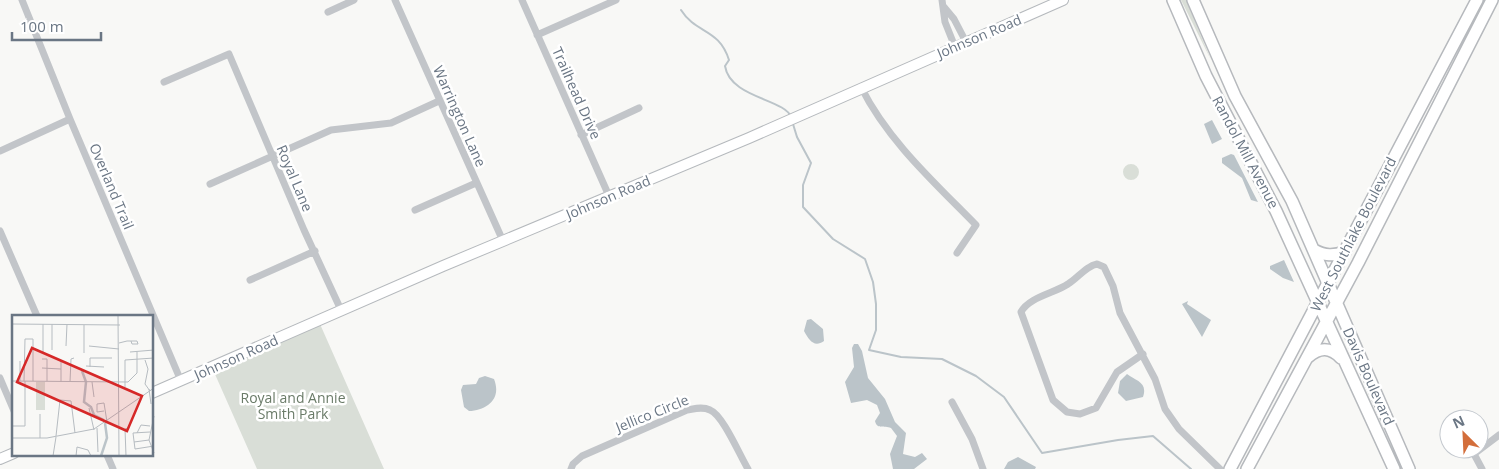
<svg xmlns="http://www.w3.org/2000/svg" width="1499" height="469" viewBox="0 0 1499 469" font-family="'Open Sans',sans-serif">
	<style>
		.green { fill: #d9ded7 }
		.water { fill: #bbc4c9 }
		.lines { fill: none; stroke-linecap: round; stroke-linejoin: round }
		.stream { stroke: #bbc4c9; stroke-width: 2 }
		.secondary-casing { stroke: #b5b9bd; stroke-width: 12 }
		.primary-casing { stroke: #b6b9bd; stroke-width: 14 }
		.street { stroke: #c2c5c9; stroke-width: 7 }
		.secondary { stroke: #fff; stroke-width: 10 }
		.primary { stroke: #fff; stroke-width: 11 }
		.labels { text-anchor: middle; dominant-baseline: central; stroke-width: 5; stroke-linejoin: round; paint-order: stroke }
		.street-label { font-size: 14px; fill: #6a7684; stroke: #fff }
		.park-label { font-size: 14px; fill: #6a7b68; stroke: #fff }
		.inset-river { fill: none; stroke: #bbc4c9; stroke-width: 2.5 }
		.inset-road { fill: none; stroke: #b6bcc1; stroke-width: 1 }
		.view { fill: #d62828; fill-opacity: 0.15; stroke: #d62828; stroke-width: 2.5 }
		.inset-edge { fill: none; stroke: #6a7684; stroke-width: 2.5 }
	</style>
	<rect width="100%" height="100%" fill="#f8f8f6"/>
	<path class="green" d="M1181,0h5l25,60z
		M1123 172a8 8 0 1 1 16 0a8 8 0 1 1-16 0Z
		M320,324l64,145h-127l-43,-97z"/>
	<path class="water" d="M1212,120l10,19 -10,5 -8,-20z
		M1231,154l3,1 24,47 -7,-2 -9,-22 -20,-15v-5z
		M1284,260l10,22 -11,-4 -13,-9v-3z
		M1188,301l-1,3 24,16 -9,17 -20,-33z
		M811,319l12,10 1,12c-10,7 -15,-1 -20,-10l3,-11z
		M854,344h4l4,7 6,27 17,21 10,23 11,11 -3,21 12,3 7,-4 5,6 -13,10h-21l-3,-15 7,-18 -6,-8c-7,-3 -14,2 -16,-7l5,-8 -3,-8 -10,-5 -16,3 -6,-21 9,-15 -2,-19z
		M1127,374c9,7 21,8 16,23l-17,4 -8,-8 2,-12z
		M485,376l9,3c8,20 -7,31 -25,32l-5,-4 -3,-17 2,-5 13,-1 3,-6z
		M1018,457l18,10 -1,2h-31l4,-7z"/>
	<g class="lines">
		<path class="stream" d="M681,10c15,24 38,18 48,50l-4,6c5,32 60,33 66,51
			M793,124l4,13 14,26 -8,22v22l30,32 32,20 8,23 3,22v26l-7,20 32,7 41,2 34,17 28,21 38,56 76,-13 35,-4 38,33"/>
		<defs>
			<path id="secondary" d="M152,393l291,-127 306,-128 314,-138
				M0,459l14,-6"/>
			<path id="primary" d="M1173,0l33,76 70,135 118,258
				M1193,0l42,96 57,105 117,268
				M1314,250c11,6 19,6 31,2
				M1308,357c12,-10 22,-10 33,1
				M1230,469l247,-469
				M1247,469l111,-206 134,-263"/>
		</defs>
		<use href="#secondary" class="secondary-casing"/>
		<use href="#primary" class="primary-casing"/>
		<path class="street" d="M22,0l48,119 111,262
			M395,0l108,241
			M522,0l87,196
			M942,0l3,22 10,25
			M944,7l10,12 12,23
			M328,12l26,-12
			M537,35l79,-35
			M164,82l65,-28 75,176 37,80
			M861,87c27,54 74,96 115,138l-19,28
			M581,135l58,-27
			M0,151l70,-32
			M210,184l121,-54 60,-7 48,-22
			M415,210l61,-27
			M0,231l37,85
			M250,280l65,-29
			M1143,354l-26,18 -21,36 -16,6 -13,-2 -14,-12 -32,-88c8,-15 34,-19 47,-28 10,-6 18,-18 29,-20l7,3 9,19 7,27 35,66 10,30 14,20 41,40
			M0,378l14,33
			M952,402l20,37 11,30
			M107,455l6,14
			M571,469l2,-5 9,-8 105,-46c7,-1 15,-4 23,0 13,5 30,46 38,59
			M1482,469l-8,-15 25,-19"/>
		<use href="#secondary" class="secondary"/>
		<use href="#primary" class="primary"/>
	</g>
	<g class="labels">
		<g class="street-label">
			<text transform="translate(979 36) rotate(-23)">Johnson Road</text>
			<text transform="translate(577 93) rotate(66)">Trailhead Drive</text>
			<text transform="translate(460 116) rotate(66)">Warrington Lane</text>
			<text transform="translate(1246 152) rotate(62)">Randol Mill Avenue</text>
			<text transform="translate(295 178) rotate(67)">Royal Lane</text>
			<text transform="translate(112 186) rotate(67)">Overland Trail</text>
			<text transform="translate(608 197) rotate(-23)">Johnson Road</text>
			<text transform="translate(1353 234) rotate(-63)">West Southlake Boulevard</text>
			<text transform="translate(236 357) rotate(-24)">Johnson Road</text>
			<text transform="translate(1369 376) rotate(66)">Davis Boulevard</text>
			<text transform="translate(652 413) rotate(-22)">Jellico Circle</text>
		</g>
		<g class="park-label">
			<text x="293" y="397">Royal and Annie<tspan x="293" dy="16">Smith Park</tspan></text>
		</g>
	</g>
	<g transform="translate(12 315)">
		<rect width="141" height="141" fill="#f8f8f6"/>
		<path d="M24,67h9v28h-9z" fill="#d9ded7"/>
		<path class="inset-river" d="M70,56l4,11 -2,20 7,5 3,8 10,5M89,141l6,-18 -2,-15"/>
		<path class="inset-road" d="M106,0l1,141M0,9l108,1M40,9v26M107,28l8,-2h10l1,3h-6l-1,-3M54,31l1,-22M77,31l30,3M31,37v-28M118,37l24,-2M72,38v-28M30,44h5v22M44,44l5,1v22M133,45l3,9 -3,15 5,7M74,51l18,1M78,52v-9h22M30,53l19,1M0,66l116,1 9,-9v-21M8,66v-20M12,66l1,-42h8v42M58,67l1,-23 3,-1M80,67l2,15M113,72v-27l29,-2M137,74l2,15M77,93l5,22M92,96l-7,1v-8l7,-1 3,19M142,101l-5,24 5,13M0,111h13v-45M85,113l1,24M138,117l-17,1 2,16 19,-3M125,118l4,-8 9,1M44,121l4,-36 11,1 4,32M0,123h35l47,-9 60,-41M28,123v-24M122,127l15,-2M41,141l3,-19M64,141l1,-9 11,3 3,6M114,141l-1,-27 4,-1"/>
		<path class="view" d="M20,33l110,48 -15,35 -110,-49z"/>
		<rect width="141" height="141" class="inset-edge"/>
	</g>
	<g transform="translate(1464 434) rotate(336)"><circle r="24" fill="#ffffff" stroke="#c3c8ce"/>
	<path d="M0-4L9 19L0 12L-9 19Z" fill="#d36e3b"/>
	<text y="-8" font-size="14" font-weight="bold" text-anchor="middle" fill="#6a7684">N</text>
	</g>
	<path d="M12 32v8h89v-8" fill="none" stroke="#6a7684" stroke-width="2.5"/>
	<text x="20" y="32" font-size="15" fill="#6a7684" stroke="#ffffff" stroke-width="4" paint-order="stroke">100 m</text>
</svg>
